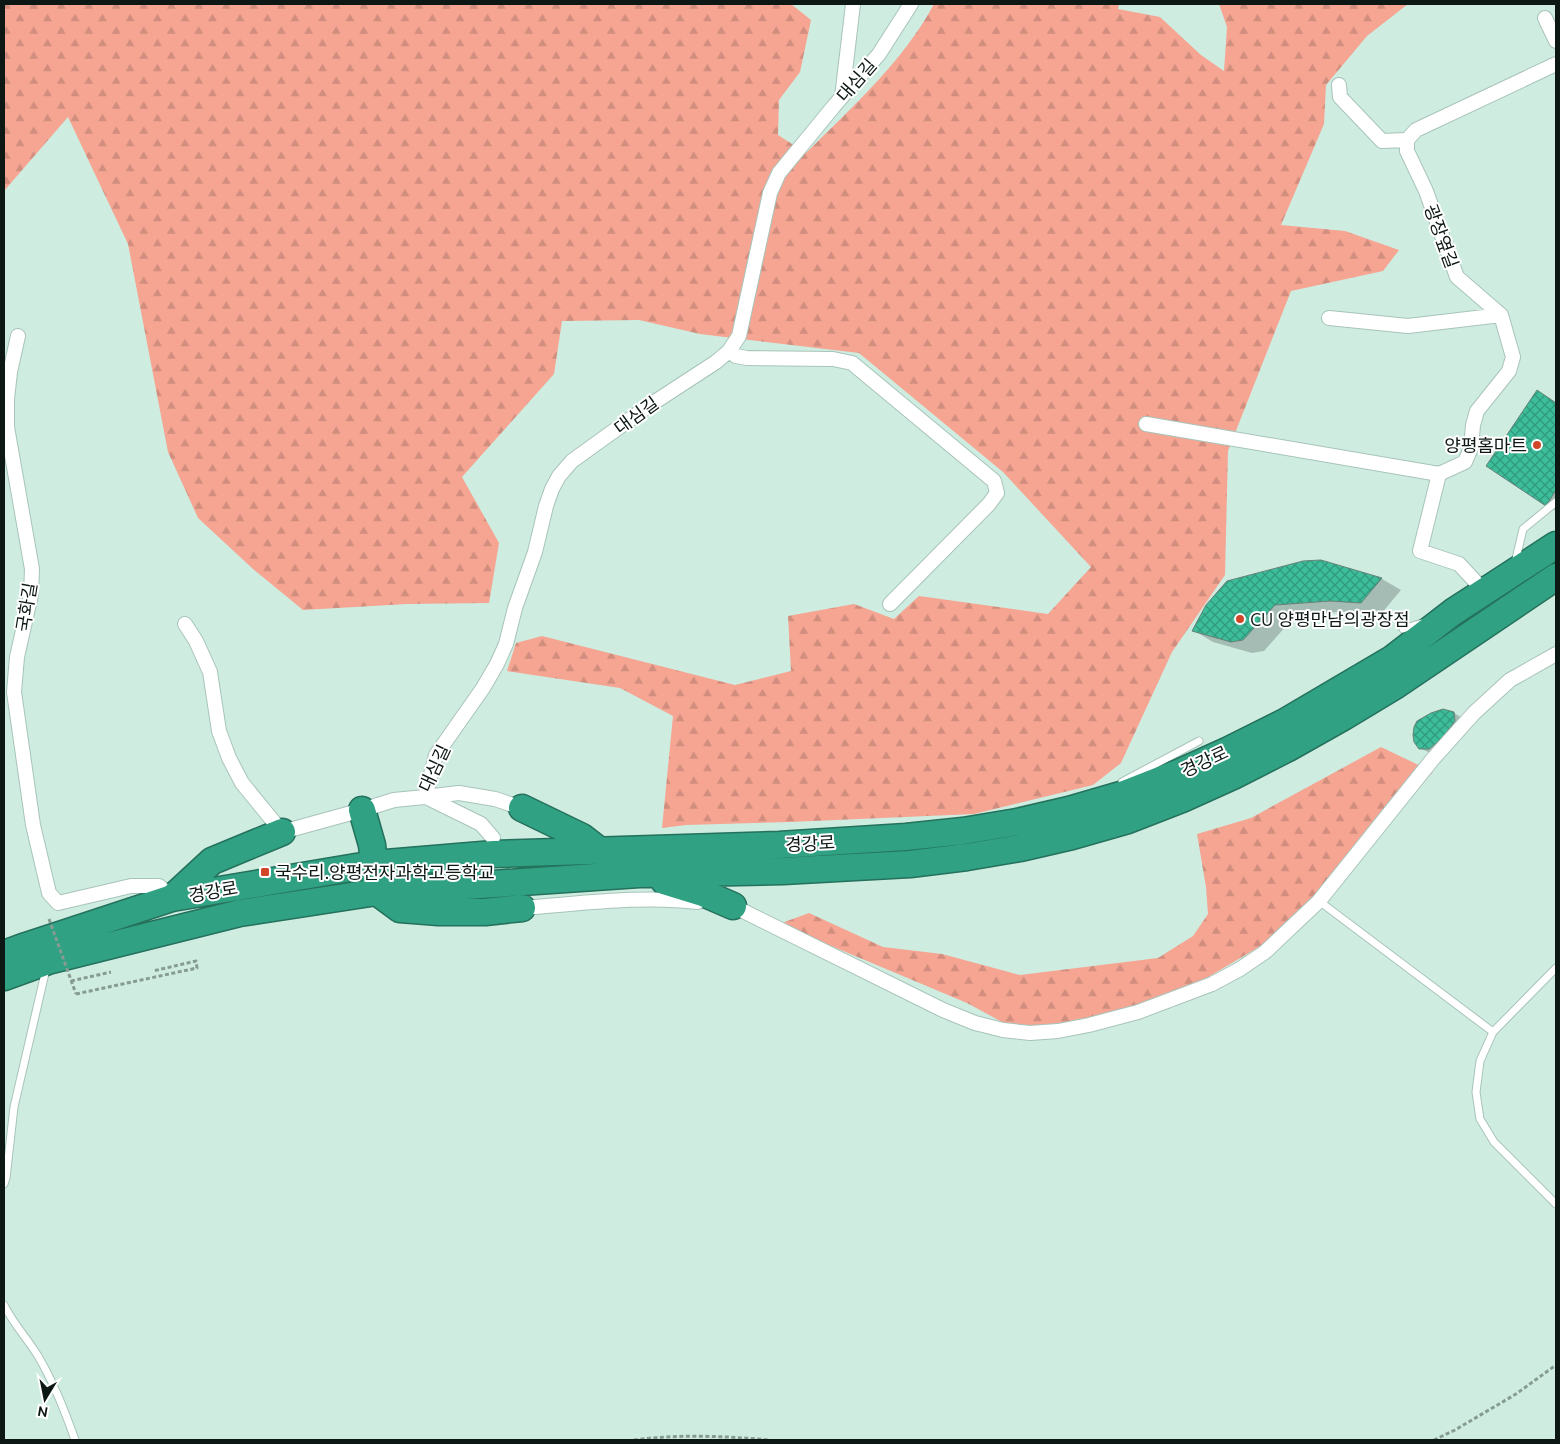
<svg xmlns="http://www.w3.org/2000/svg" width="1560" height="1444" viewBox="0 0 1560 1444" font-family="Ubuntu,'Noto Sans KR',sans-serif">
	<style>
		.forest { fill: url(#forest-firs) }
		.shadow { fill: #0003 }
		.building { fill: url(#building-cross-hatch); stroke: #668177 }
		.lines { fill: none; stroke-linecap: round; stroke-linejoin: round }
		.lane-casing { stroke: #a8c4ba; stroke-width: 9 }
		.street-casing { stroke: #a8c4ba; stroke-width: 16 }
		.highway-casing { stroke: #24715c; stroke-width: 29 }
		.path { stroke: #869c93; stroke-width: 3; stroke-dasharray: 4 2.5; stroke-linecap: butt }
		.lane { stroke: #fff; stroke-width: 7 }
		.street { stroke: #fff; stroke-width: 14 }
		.highway { stroke: #31a183; stroke-width: 26 }
		.path-bridge { stroke: #869c93; stroke-width: 3; stroke-dasharray: 4 2.5; stroke-linecap: butt }
		.poi-dot { fill: #d14629; stroke: #fff; stroke-width: 2 }
		.labels { text-anchor: middle; dominant-baseline: central; stroke-width: 4; stroke-linejoin: round; paint-order: stroke }
		.street-label { font-size: 18px; fill: #0d1814; stroke: #fff }
		.poi-label { font-size: 18px; fill: #0d1814; stroke: #fff; text-anchor: start }
	</style>
	<defs>
		<pattern id="forest-firs" width="22" height="20" patternUnits="userSpaceOnUse" patternTransform="scale(1.25)"><rect width="22" height="20" fill="#f5a592"/><path d="M5 1l3.5 6h-7zM16 11l3.5 6h-7z" fill="#d18d7d"/></pattern>
		<pattern id="building-cross-hatch" width="8" height="8" patternUnits="userSpaceOnUse" patternTransform="scale(1.25)"><rect width="8" height="8" fill="#3cbe9b"/><path d="M0 0l8 8M0 8l8-8" fill="none" stroke="#31997d"/></pattern>
	</defs>
	<rect width="100%" height="100%" fill="#cfece1"/>
	<path class="forest" d="M4,4h787l20,16 -11,52 -21,28 -1,35 28,18c46,-46 97,-91 128,-149h185l-1,5 42,8 41,38 23,16 3,-44 -8,-23h189l-41,32 -41,49 -2,39 -43,101 64,6 54,19 -16,21 -92,20 -63,160 -3,124 -53,77 -51,111 -28,22 -119,29 -184,8 -104,3 -24,3 11,-112 -53,-28 -113,-17 9,-28 26,-7 193,49 56,-14 -3,-55 66,-12 40,15 25,-23 129,18 43,-47 -88,-95 -144,-119 -159,-19 -61,-14 -77,1 -8,53 -92,103 37,66 -10,60 -82,1 -104,6 -50,-41 -55,-51 -30,-66 -40,-208 -60,-127 -64,74z
		M1381,747l52,25 -101,112 -63,57 -76,45 -52,22 -112,21 -27,-7 -35,-19 -188,-79 30,-11 74,34 59,7 78,21 138,-17 35,-22 15,-22 -2,-27 -9,-53 54,-16z"/>
	<path class="shadow" d="M1538,392l18,11v108l-10,-6z
		M1320,561l62,18 19,11 -20,24 -31,-3 -55,5 -31,35 -12,2 -39,-11 -20,-12z
		M1454,713l10,6 -34,34 -10,-5z"/>
	<path class="building" d="M1537,390l19,13v87l-10,16 -60,-40z
		M1321,560l61,18 -21,25 -31,-2 -55,4 -32,35 -12,2 -39,-11 14,-26 21,-24 76,-20z
		M1443,709l11,3 1,9 -14,18 -12,10h-10l-5,-7 -1,-7 1,-8 3,-6 14,-8z"/>
	<g class="lines">
		<defs>
			<path id="lane" d="M1515,563l8,-34 33,-27
				M1403,629l19,-6
				M1122,782l77,-41
				M1319,901l174,131 63,-64
				M1493,1032l-13,29 -4,31 4,27 14,23 62,62
				M4,1184l2,-6 8,-71 32,-138
				M4,1305c10,20 23,33 34,51 16,27 27,55 37,84"/>
			<path id="street" d="M1545,18l11,23
				M1339,85l1,12 42,44 25,-1
				M842,97l11,-93
				M1329,318l79,8 93,-11
				M18,336l-8,36 -3,27v28l25,142 -1,26 -14,62 -3,35 19,133 16,68 9,10 73,-17h28l13,12
				M729,351l7,5 11,2 86,1 19,4 142,118 3,12 -8,11 -99,100
				M1146,424l293,50
				M1485,592l-26,-28 -39,-13 19,-77 26,-12 6,-14 2,-23 4,-14 32,-40 4,-14 -12,-42 -44,-38 -31,-86 -19,-40v-11l9,-10 140,-66
				M185,624l11,17 14,31 9,59 10,27 13,25 40,49 80,-22 32,-10 31,-3 34,-4 36,6 27,9
				M425,797l11,-42 47,-67 14,-24 9,-20 9,-36 20,-56 11,-46 6,-17 7,-13 13,-15 75,-54 69,-45 13,-11 10,-15 31,-143 9,-20 55,-67 45,-52 32,-50
				M426,797l55,27 12,14
				M522,903v5c57,-4 119,-13 176,-6
				M727,906h6l210,104 32,13 28,7 27,3 28,-2 31,-6 49,-13 74,-28 28,-15 25,-17 54,-51 113,-141 42,-47 36,-33 46,-26"/>
			<path id="highway" d="M522,808l60,29 18,14
				M362,810l10,35 5,47 23,17 39,3h46l37,-4
				M664,881l39,12 30,13
				M172,898l40,-37 70,-29
				M4,954l22,-8 146,-48 202,-34 120,-10 285,-9 127,-8 57,-6 54,-9 52,-12 55,-16 54,-21 51,-23 56,-28 107,-63 61,-47 103,-67
				M4,977l44,-16 192,-48 137,-21 262,-18 144,-3 127,-7 57,-7 53,-9 52,-12 56,-16 54,-21 51,-23 55,-28 55,-31 53,-32 160,-108"/>
		</defs>
		<use href="#lane" class="lane-casing"/>
		<use href="#street" class="street-casing"/>
		<use href="#highway" class="highway-casing"/>
		<path class="path" d="M71,981l40,-9
			M76,994l121,-26 -1,-7 -43,10
			M634,1440c45,-6 90,-4 135,0
			M1434,1440l21,-10 61,-36 40,-29"/>
		<use href="#lane" class="lane"/>
		<use href="#street" class="street"/>
		<use href="#highway" class="highway"/>
		<path class="path-bridge" d="M49,919l27,75"/>
	</g>
	<g class="poi-dot">
		<circle cx="1537" cy="445" r="5"/>
		<circle cx="1240" cy="619" r="5"/>
		<rect x="260" y="867" width="10" height="10" rx="2.5"/>
	</g>
	<g class="labels">
		<g class="street-label">
			<text transform="translate(856 80) rotate(-49)">대심길</text>
			<text transform="translate(1442 236) rotate(70)">광장옆길</text>
			<text transform="translate(636 415) rotate(-36)">대심길</text>
			<text transform="translate(26 607) rotate(-81)">국화길</text>
			<text transform="translate(1204 761) rotate(-25)">경강로</text>
			<text transform="translate(434 768) rotate(-65)">대심길</text>
			<text transform="translate(810 843) rotate(-3)">경강로</text>
			<text transform="translate(213 891) rotate(-10)">경강로</text>
		</g>
		<g class="poi-label">
			<text x="1527" y="445" text-anchor="end">양평홈마트</text>
			<text x="1250" y="619">CU 양평만남의광장점</text>
			<text x="275" y="872">국수리.양평전자과학고등학교</text>
		</g>
	</g>
	<rect width="1560" height="1444" fill="none" stroke="#0d1814" stroke-width="10"/>
	<g transform="translate(45 1399) rotate(190)" stroke="#ffffff" stroke-width="4" paint-order="stroke">
	<path d="M0-4L9 19L0 12L-9 19Z" fill="#0d1814"/>
	<text y="-8" font-size="14" font-weight="bold" text-anchor="middle" fill="#0d1814">N</text>
	</g>
</svg>
